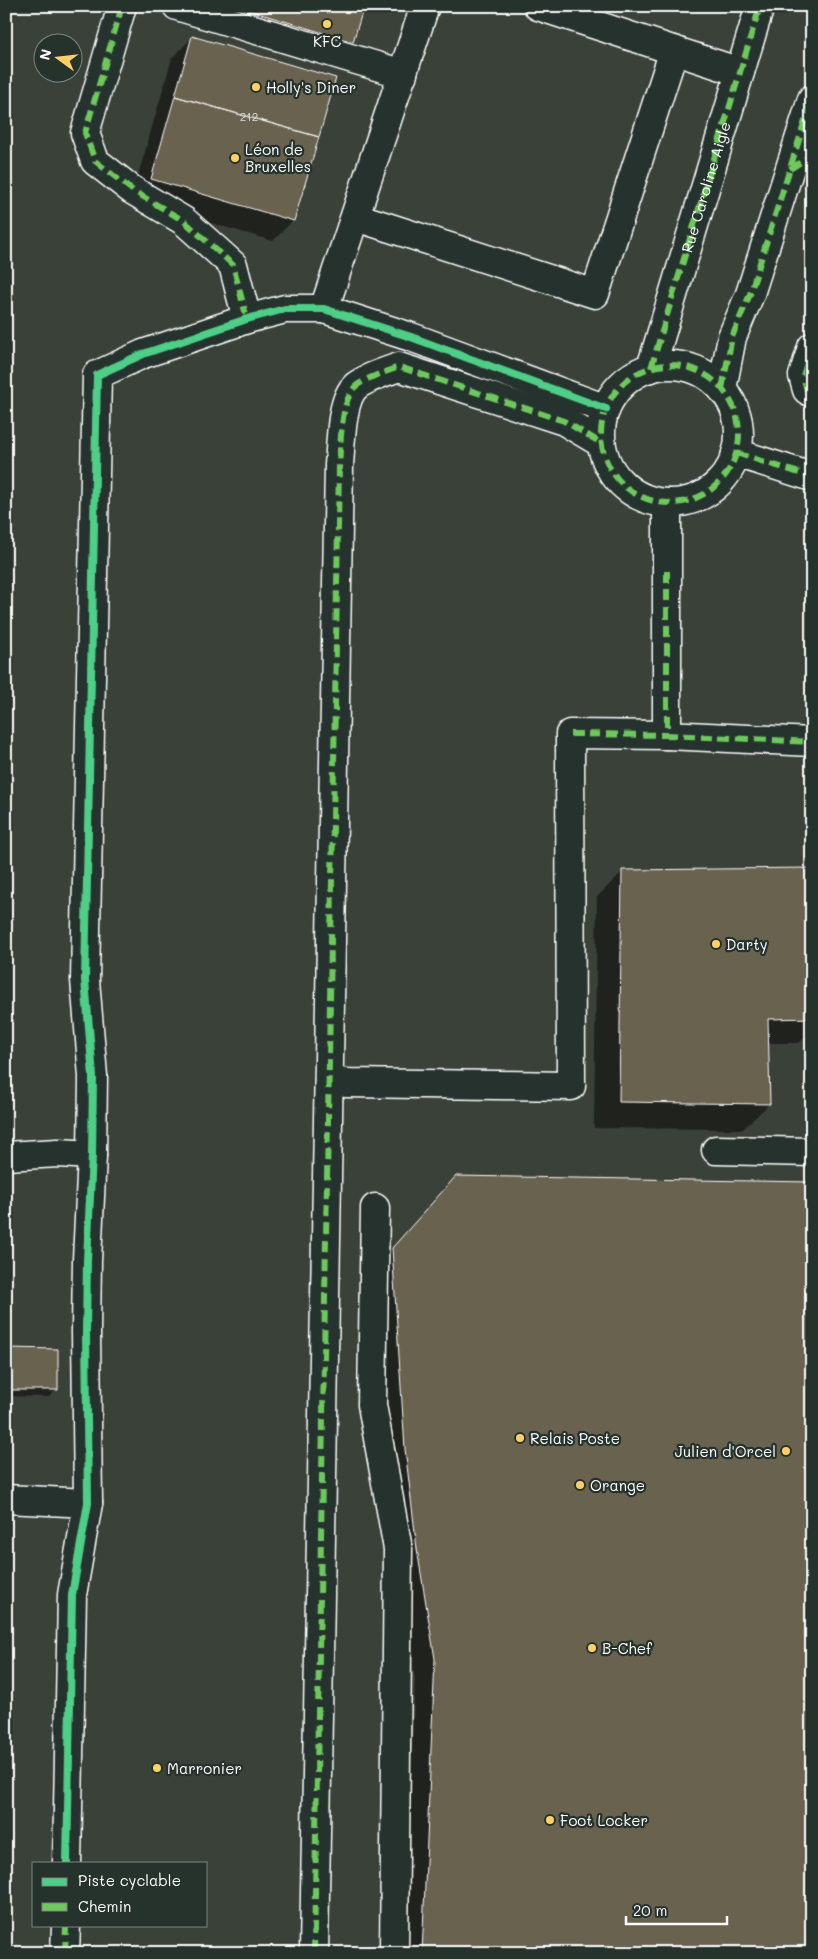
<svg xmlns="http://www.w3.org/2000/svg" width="818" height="1959" viewBox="0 0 818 1959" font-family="Mali,sans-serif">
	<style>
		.shadow { fill: #0007 }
		.building { fill: #676250; stroke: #fff }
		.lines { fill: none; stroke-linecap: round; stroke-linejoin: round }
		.minor-casing { stroke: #fff; stroke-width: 31 }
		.minor { stroke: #26332d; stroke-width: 28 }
		.quiet { stroke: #6dc95d; stroke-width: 6; stroke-dasharray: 12 6; stroke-linecap: butt }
		.cycleway-casing { stroke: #26332d; stroke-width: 11 }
		.cycleway { stroke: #4dcf88; stroke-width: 8 }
		.poi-dot { fill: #ffd166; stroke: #26332d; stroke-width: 2 }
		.labels { text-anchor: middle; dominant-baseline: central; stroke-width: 4.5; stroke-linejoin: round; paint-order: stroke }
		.number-label { font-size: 12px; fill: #d9d8d3 }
		.poi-label { font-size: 15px; fill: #fff; stroke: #26332d; text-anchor: start }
		.street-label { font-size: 15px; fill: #fff; stroke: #26332d }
	</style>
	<rect width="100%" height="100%" fill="#3a4138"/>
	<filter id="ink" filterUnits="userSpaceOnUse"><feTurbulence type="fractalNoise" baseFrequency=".02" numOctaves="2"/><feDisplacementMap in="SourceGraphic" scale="10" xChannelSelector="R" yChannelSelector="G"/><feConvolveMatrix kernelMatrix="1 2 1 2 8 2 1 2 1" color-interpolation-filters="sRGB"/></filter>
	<g filter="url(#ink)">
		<path class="shadow" d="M164,6h199l-11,36 -20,20 -169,-51z
			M193,37l100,183 -20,21 -142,-41 41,-142z
			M812,869v162l-13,12h-31l1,61 -26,25 -149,-1 3,-231 25,-25z
			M456,1177l356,776h-409l12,-273 -18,-110 -25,-300 64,-72z
			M6,1350l50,40 -7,7 -43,-1z"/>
		<path class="building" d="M235,6h129l-11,36z
			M192,36l144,42 -17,59 -144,-41z
			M175,96l144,41 -25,84 -143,-42z
			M812,868v150l-44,1 2,85 -151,-2 3,-232z
			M456,1176l356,6v771h-390l13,-294 -18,-110 -12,-100 -13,-201z
			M6,1348l52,1v41h-52z"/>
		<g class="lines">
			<defs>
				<g id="minor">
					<path d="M122,6l-37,127 10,28 37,29 52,31 49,44 14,54"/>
					<path d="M177,6l226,68"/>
					<path d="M538,6l202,66"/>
					<path d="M356,217l239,77 79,-244"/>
					<path d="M324,309l101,-303"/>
					<path d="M812,347l-9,29 4,14 5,3"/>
					<circle cx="670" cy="434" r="69"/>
					<path id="s1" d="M651,368l109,-362"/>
					<path d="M722,389l10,-52 18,-43 62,-195"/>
					<path d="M736,453l76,24"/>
					<path d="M667,503v232l145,7"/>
					<path d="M329,1080l17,3 225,3 -1,-352 97,1"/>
					<path d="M716,1150l96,2"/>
					<path d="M6,1156l52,-3 34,2"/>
					<path d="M375,1208l-3,197 26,144 -4,404"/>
					<path d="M6,1499l82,4"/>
					<path d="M67,1863l5,-268 16,-92 -2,-171 1,-72 5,-105 1,-79 -8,-96 12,-605 46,-21 104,-35 38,-10h39l87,28 195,72"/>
					<path d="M65,1953l1,-28"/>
					<path d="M314,1953l25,-1488c2,-20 1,-65 17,-79 12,-9 29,-14 43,-19l165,54 37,22"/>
				</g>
			</defs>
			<use href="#minor" class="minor-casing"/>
			<use href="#minor" class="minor"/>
			<path class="quiet" d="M122,6l-37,127 10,28 37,29 52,31 49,44 14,54
				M790,169l17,-11 5,-1
				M812,347l-9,29 4,14 5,3
				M601 434a69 69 0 1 1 138 0a69 69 0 1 1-138 0Z
				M651,368l109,-362
				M722,389l10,-52 18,-43 62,-195
				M736,453l76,24
				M667,571v164l145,7
				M570,734l97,1
				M65,1953l1,-28
				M314,1953l25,-1488c2,-20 1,-65 17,-79 12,-9 29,-14 43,-19l165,54 37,22"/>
			<defs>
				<path id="cycleway" d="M67,1863l5,-268 16,-92 -2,-171 1,-72 5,-105 1,-79 -8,-96 12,-605 46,-21 104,-35 38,-10h39l87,28 195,72"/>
			</defs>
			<use href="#cycleway" class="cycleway-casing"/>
			<use href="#cycleway" class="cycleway"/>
		</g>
	</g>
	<g class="poi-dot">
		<circle cx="327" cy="24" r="5"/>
		<circle cx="256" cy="87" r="5"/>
		<circle cx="235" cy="158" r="5"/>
		<circle cx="716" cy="944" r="5"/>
		<circle cx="520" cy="1438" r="5"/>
		<circle cx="786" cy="1451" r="5"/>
		<circle cx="580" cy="1485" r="5"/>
		<circle cx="592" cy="1648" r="5"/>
		<circle cx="157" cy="1768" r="5"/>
		<circle cx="550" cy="1820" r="5"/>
	</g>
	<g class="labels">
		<g class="number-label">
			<text x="249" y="116">212</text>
		</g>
		<g class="poi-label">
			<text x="327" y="41" text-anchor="middle">KFC</text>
			<text x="266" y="87">Holly's Diner</text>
			<text x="245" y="149">Léon de<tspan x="245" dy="17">Bruxelles</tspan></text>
			<text x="726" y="944">Darty</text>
			<text x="530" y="1438">Relais Poste</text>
			<text x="776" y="1451" text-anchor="end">Julien d'Orcel</text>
			<text x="590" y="1485">Orange</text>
			<text x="602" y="1648">B-Chef</text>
			<text x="167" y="1768">Marronier</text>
			<text x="560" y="1820">Foot Locker</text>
		</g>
		<g class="street-label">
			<text stroke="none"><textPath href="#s1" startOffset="189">Rue Caroline Aigle</textPath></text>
		</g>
	</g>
	<rect width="818" height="1959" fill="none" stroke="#26332d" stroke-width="25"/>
	<rect x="12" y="12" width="793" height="1934" fill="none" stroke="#fff" stroke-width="2" filter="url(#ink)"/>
	<rect x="32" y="1862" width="175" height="65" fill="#26332d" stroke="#7d8581"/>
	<rect x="42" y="1878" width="25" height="8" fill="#4dcf88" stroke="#7d8581"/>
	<text x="78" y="1886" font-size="15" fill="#ffffff">Piste cyclable</text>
	<rect x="42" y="1903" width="25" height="8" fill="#6dc95d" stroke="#7d8581"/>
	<text x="78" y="1912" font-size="15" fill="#ffffff">Chemin</text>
	<g transform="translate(58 58) rotate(285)"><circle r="24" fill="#26332d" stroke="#7d8581"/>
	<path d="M0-4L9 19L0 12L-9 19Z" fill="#ffd166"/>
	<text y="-8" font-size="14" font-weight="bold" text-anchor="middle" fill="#ffffff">N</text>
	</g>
	<path d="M626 1916v8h101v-8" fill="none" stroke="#ffffff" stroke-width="2.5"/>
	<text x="633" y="1916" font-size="15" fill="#ffffff" stroke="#26332d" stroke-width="4" paint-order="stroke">20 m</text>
</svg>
